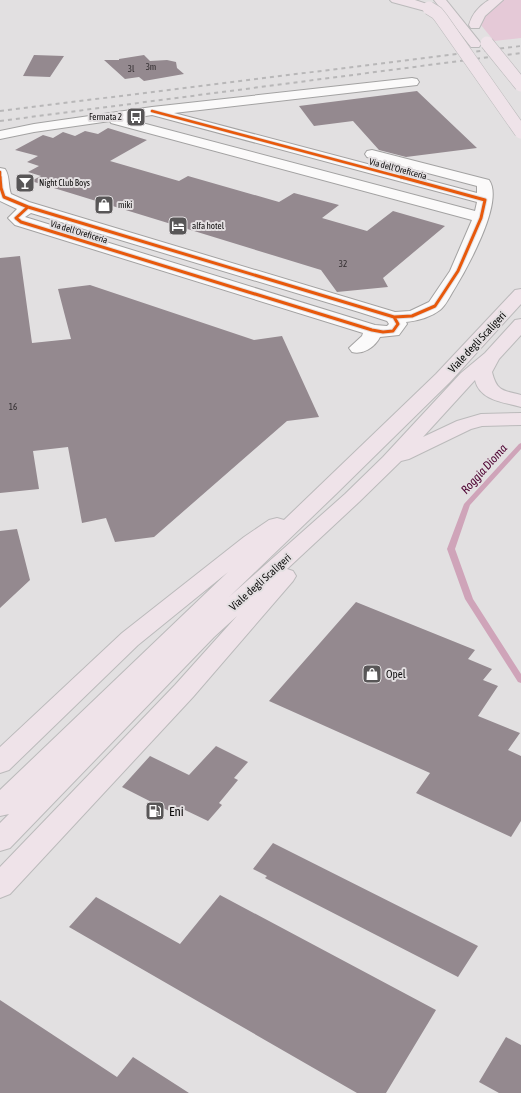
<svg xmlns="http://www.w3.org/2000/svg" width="521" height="1093" viewBox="0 0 521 1093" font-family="'Asap Condensed',sans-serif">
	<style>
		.green { fill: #e5c9d7 }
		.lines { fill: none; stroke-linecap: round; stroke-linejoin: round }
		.stream { fill: #cfa4b9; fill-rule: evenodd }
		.building { fill: #94898f }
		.minor-casing { stroke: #a3a2a2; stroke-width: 2 }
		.highway-casing { stroke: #bbbabb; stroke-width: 2 }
		.minor { fill: #fbfafa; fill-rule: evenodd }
		.highway { fill: #efe3e9; fill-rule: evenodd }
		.rail { stroke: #b8b7b8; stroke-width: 2; stroke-dasharray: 4 4; stroke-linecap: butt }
		.highway-bridge-casing { stroke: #bbbabb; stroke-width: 14; stroke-linecap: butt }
		.highway-bridge { stroke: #efe3e9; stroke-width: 13 }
		.cycleway-far1-casing { stroke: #e3dfe1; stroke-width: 4 }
		.cycleway-casing { stroke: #e3dfe1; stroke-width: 5 }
		.cycleway-far1 { stroke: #e8590c; stroke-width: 2.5 }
		.cycleway { stroke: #e8590c; stroke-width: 3 }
		.labels { text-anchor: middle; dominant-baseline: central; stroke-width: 4; stroke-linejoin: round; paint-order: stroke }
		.number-label { font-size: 9px; fill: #2f2b2d }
		.far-poi-label { font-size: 9px; fill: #0d0c0c; stroke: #e3dfe1; text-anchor: start }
		.far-street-label { font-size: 9px; fill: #0d0c0c; stroke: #e3dfe1 }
		.street-label { font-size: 11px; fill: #0d0c0c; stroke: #e3dfe1 }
		.poi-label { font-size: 11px; fill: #0d0c0c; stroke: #e3dfe1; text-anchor: start }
		.water-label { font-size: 12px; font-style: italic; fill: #4e0332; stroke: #e3dfe1 }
		.near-poi-label { font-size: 13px; fill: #0d0c0c; stroke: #e3dfe1; text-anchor: start }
	</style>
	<rect width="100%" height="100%" fill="#e2e0e1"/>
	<path class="green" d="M501,0h20v38l-27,3 -13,-16v-7z"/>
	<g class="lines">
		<path class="stream" d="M521,443v6l-51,56 -15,44 18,50 48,75v9l-3,-1 -53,-83 -18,-50 17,-45 55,-60z"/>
	</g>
	<path class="building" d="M34,55l30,1 -14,21 -27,-1z
		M144,55l6,6 17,-1 9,2 1,6 7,6 -40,7 -5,-4 -14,2 -21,-19h15v-1z
		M417,91l60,57 -71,9 -27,-7 -26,-29 -39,5 -15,-20z
		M108,128l39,12 -37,21 69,20 9,-5 91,26 15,-9 45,12 -17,13 45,13 26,-20 52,15 -62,52 5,9 -51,5 -16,-22 -290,-89 10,-5 -13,-4 11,-6 -12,-4 11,-6 -23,-6 28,-15 10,3 10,-6 12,4 10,-5 13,3z
		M20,256l12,87 39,-4 -13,-50 32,-4 164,55 28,-4 37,81 -32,4 -133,116 -39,5 -9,-24 -24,5 -14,-76 -35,4 6,38 -39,4v-235z
		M17,529l13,51 -30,28v-77z
		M356,602l119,48 -7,9 24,10 -9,11 15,6 -20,30 42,17 -12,17 13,6v65l-10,16 -95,-44 14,-20 -161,-72z
		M216,746l32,16 -14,16 4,2 -19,23 3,2 -14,16 -23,-11 -6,6 -57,-29 28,-31 39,19z
		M273,843l205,103 -20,31 -193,-99 2,-2 -14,-7z
		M220,895l216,115 -50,83h-29l-288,-166 27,-30 84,47z
		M0,1000l117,77 16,-20 56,36h-189z
		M506,1037l15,8v48h-22l-20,-11z"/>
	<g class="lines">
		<defs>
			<path id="minor" d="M412,78l5,1 2,3 -2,3 -243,28 303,80v-7l-110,-29 -2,-3 2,-3 5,-1 117,30c16,22 -24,92 -37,113 -3,5 -7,13 -12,17 -9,7 -23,11 -34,12l1,2 -8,11 -19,2c-5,10 -17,18 -28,15l-3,-4 13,-12 1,-3 -348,-108 -7,-7 9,-9 -17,-8v-33l5,1c5,7 3,17 6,25l18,8 366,110 15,-1 19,-9 21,-31 22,-51 -361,-97 -1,-2 -76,11 -34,7v-8l34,-7 118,-17zM152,115l325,87 -2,9 -348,-92zM31,213l328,99 28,9 2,3 -2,2 -12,-1 -350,-108z"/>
			<path id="highway" d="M390,0h25l18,6 2,2 -2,2 -4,2 -37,-10z
				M434,0h12l33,41 2,3 -2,3h-8z
				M489,0h14l-18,16 -6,12h-8l-2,-3c3,-11 10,-19 20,-25z
				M521,289v15l-71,78 -114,112 -107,103 116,-103 38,-37 78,-84 24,-20 30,-33 6,-1v16l-22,24 -7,13c5,20 11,18 29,23v12c-17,-5 -41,-6 -46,-27l-52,57 34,-16 24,-7 40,-1v12l-39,1 -11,3 -62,30 -8,2 -42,41 -72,67 6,2 3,5 -3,5 -100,116 -183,197 -10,4v-31l175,-182 62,-69 -23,21 -204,211 -10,3v-28l9,-9 -9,2v-26l228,-218 -90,73 -129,125 -9,3v-26l122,-114 122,-96 25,-17 8,-2 7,2 152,-146 79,-84z"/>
		</defs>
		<use href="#minor" class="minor-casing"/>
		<use href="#highway" class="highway-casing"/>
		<use href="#minor" class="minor"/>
		<use href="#highway" class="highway"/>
		<path class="rail" d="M0,111l521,-65
			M0,121l521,-68"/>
		<defs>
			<path id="highway-bridge" d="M429,8l8,5 4,5 80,114
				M487,43l34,42"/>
		</defs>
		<use href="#highway-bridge" class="highway-bridge-casing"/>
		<use href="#highway-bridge" class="highway-bridge"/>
		<defs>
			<path id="cycleway-far1" d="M152,111l252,67
				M0,172v6"/>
			<path id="cycleway" d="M0,177l1,11 3,9 24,10
				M28,207l366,110 4,7 -5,7 -10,1 -11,-2 -351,-108 -5,-4z
				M394,317l18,-1 23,-10 23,-35 23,-53 4,-18 -84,-23"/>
		</defs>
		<use href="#cycleway-far1" class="cycleway-far1-casing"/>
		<use href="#cycleway" class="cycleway-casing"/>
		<use href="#cycleway-far1" class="cycleway-far1"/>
		<use href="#cycleway" class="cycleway"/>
	</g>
	<defs>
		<symbol id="bus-square" viewBox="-11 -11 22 22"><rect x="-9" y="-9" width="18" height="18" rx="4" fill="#585657" stroke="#e3dfe1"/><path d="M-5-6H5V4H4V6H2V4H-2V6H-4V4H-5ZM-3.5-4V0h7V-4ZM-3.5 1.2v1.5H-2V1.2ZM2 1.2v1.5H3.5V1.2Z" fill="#fff"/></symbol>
		<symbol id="bar-square" viewBox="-11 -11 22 22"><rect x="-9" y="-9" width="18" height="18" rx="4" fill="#585657" stroke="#e3dfe1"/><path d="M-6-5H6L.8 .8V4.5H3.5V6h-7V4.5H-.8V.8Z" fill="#fff"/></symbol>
		<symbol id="shop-square" viewBox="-11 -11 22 22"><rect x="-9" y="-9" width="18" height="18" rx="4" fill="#585657" stroke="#e3dfe1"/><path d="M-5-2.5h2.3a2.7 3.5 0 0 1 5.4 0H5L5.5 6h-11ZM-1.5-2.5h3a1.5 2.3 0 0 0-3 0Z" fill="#fff"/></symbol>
		<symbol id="hotel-square" viewBox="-11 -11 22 22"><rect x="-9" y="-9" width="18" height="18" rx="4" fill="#585657" stroke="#e3dfe1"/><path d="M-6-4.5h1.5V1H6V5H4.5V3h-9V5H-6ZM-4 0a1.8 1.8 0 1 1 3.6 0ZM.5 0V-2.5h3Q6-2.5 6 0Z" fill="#fff"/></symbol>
		<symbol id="fuel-square" viewBox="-11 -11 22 22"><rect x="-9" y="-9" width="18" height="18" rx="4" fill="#585657" stroke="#e3dfe1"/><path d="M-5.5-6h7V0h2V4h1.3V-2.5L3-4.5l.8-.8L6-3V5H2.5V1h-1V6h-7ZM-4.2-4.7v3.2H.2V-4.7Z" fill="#fff"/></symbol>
	</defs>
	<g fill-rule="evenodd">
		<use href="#bus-square" x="125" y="106" width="22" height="22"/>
		<use href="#bar-square" x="14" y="172" width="22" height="22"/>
		<use href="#shop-square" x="93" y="194" width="22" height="22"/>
		<use href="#hotel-square" x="167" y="215" width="22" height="22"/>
		<use href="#shop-square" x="361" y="663" width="22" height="22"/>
		<use href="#fuel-square" x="144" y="800" width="22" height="22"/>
	</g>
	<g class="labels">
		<g class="number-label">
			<text x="151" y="67">3m</text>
			<text x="131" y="69">3l</text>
			<text x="343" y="264">32</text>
			<text x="13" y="407">16</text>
		</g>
		<g class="far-poi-label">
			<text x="122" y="117" text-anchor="end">Fermata 2</text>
			<text x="39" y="183">Night Club Boys</text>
			<text x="118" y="205">miki</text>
			<text x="192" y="226">alfa hotel</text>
		</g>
		<g class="far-street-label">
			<text transform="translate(398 169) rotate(15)">Via dell'Oreficeria</text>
			<text transform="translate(79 232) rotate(17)">Via dell'Oreficeria</text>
		</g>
		<g class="street-label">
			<text transform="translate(477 342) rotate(-47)">Viale degli Scaligeri</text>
			<text transform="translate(260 582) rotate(-42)">Viale degli Scaligeri</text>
		</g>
		<g class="poi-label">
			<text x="386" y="674">Opel</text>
		</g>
		<g class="water-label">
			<text transform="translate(484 469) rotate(-48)">Roggia Dioma</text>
		</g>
		<g class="near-poi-label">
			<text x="169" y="811">Eni</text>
		</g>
	</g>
</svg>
